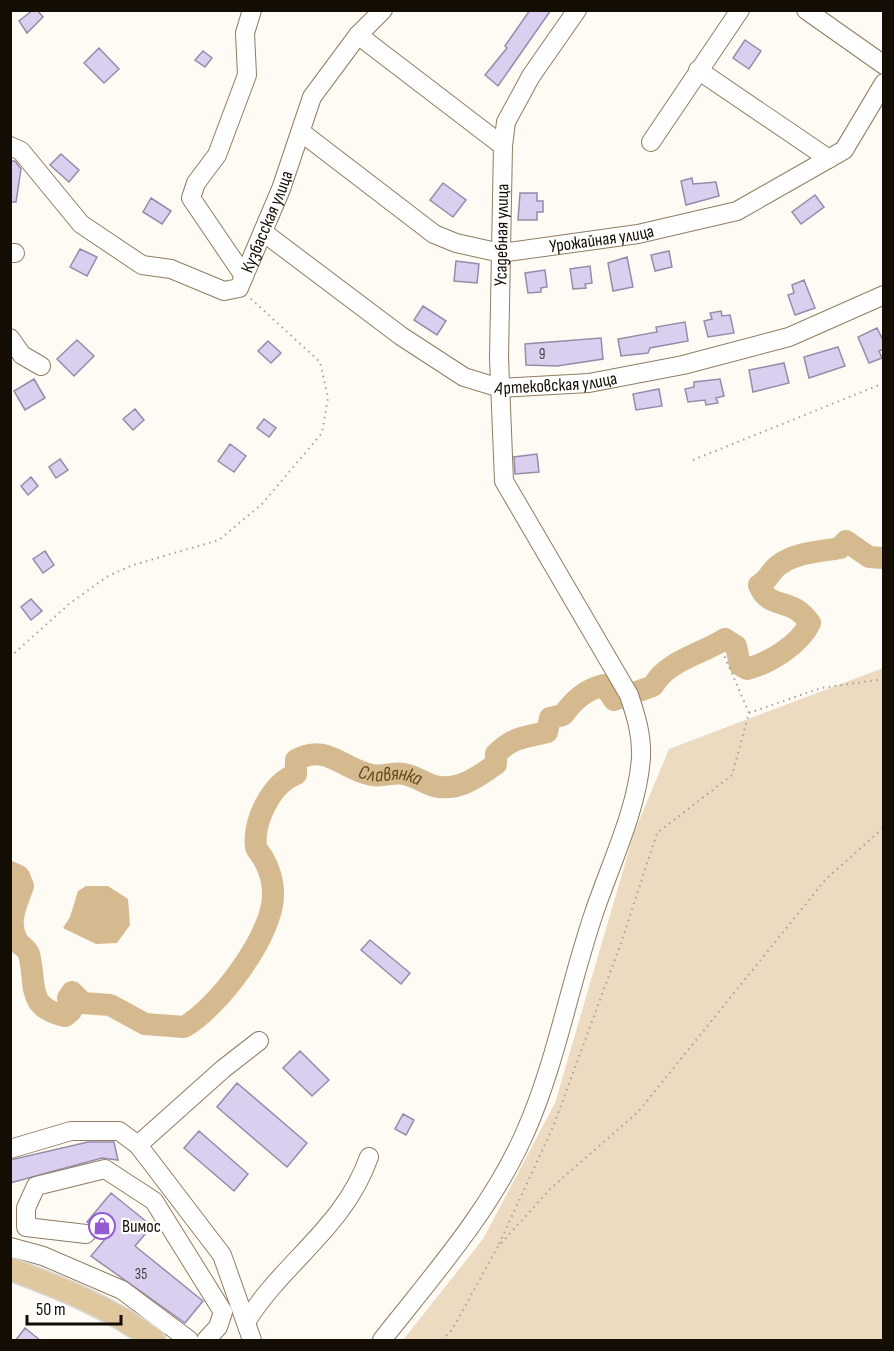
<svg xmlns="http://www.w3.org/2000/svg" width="894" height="1351" viewBox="0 0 894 1351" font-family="'Sofia Sans Condensed',sans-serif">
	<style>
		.green { fill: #ecdbc1 }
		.water { fill: #d5ba8f }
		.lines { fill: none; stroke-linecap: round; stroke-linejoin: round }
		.river { stroke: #d5ba8f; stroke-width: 22 }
		.building { fill: #dbcfef; stroke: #978baa; stroke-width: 1.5 }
		.minor-casing { stroke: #8f7d61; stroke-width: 20 }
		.major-casing { stroke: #d9d8d7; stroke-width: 25 }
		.path { stroke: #a7a29a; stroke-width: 2; stroke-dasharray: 1.5 4.5; stroke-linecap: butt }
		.minor { stroke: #fff; stroke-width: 18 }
		.major { stroke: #dfc79e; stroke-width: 22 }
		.labels { text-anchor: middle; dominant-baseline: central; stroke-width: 4.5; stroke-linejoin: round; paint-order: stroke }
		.number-label { font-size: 15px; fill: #453e3e }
		.street-label { font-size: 18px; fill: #130d03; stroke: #fff }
		.poi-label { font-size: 18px; fill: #130d03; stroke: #fff; text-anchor: start }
		.water-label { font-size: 20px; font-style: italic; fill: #674b19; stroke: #fff }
	</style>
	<rect width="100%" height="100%" fill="#fefaf4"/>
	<path class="green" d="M883,668v672h-480l80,-101 72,-136 79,-270 35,-84z"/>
	<path class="water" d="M86,886h22l20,13 2,26 -13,18 -21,1 -33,-16 7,-11 8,-26z"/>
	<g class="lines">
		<path class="river" id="s1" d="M10,872l9,4 4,10c-6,17 -16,36 -6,54 3,6 10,8 12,14 8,31 -4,53 36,62l6,-5 -3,-13 4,-6 11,11 27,2 35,19 39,3c34,-19 91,-94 89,-134 0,-11 -4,-25 -10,-35 -2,-4 -6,-7 -7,-11 -3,-26 15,-63 40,-73v-14c32,-17 45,9 76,15 11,2 22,-3 32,-1 11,2 20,9 30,12 24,6 44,-9 62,-22v-10c18,-18 28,-16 51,-22l3,-14 13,-3c11,-15 22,-25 41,-30l10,15 39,-14c13,-25 49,-32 72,-47l11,7 4,19 7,4c23,-6 53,-25 63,-46 -19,-28 -40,-11 -51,-38 10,-5 11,-14 20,-20 17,-13 41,-13 61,-17l6,-7 23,16 15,1"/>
	</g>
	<path class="building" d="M33,10h4l6,7 -16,16 -8,-12z
		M530,10h21l-53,76 -13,-11 22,-27 -2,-2z
		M745,40l16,11 -12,18 -16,-11z
		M99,48l20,21 -15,14 -20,-20z
		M203,51l9,7 -7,9 -10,-7z
		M61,154l18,16 -10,12 -19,-17z
		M10,161h5l6,8 -5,33h-6z
		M692,178l1,6 23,-2 3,14 -33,9 -5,-24z
		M443,183l23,17 -13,17 -23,-17z
		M520,193h17v8h6v11h-6v8h-19z
		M815,195l9,12 -23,17 -9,-12z
		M151,198l20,13 -9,13 -19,-12z
		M80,249l17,8 -10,19 -17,-9z
		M669,251l3,16 -17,4 -4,-16z
		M627,257l6,30 -20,4 -5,-28z
		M456,261l23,3 -2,19 -23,-2z
		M590,266l2,17 -7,1 1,4 -13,1 -3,-20z
		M545,270l2,17 -6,1v4l-13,1 -3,-20z
		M804,280l11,28 -20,7 -7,-20 6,-2 -2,-8z
		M423,306l23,15 -9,14 -23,-15z
		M721,311l1,5 8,-1 4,18 -26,4 -4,-16 8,-2 -2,-6z
		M685,322l3,19 -38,7 -2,5 -27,3 -3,-17 39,-7 -1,-5z
		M877,328l7,14v7l-5,2 3,7 -13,5 -11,-26z
		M601,338l2,21 -46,7 -31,-1 -1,-21z
		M77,340l17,16 -20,20 -17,-17z
		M268,341l13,12 -10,10 -13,-12z
		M838,347l7,19 -36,12 -5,-21z
		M784,363l5,20 -36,9 -4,-22z
		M34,379l11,19 -20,12 -11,-19z
		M720,379l4,17 -8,2 2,5 -12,2 -1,-5 -17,2 -3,-13 9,-2v-5z
		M659,389l3,17 -26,4 -3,-16z
		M135,409l9,11 -11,10 -10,-11z
		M264,419l12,9 -7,9 -12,-9z
		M230,444l16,12 -12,16 -16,-11z
		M537,454l2,18 -24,2 -1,-17z
		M60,459l8,11 -12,8 -7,-11z
		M31,477l7,9 -10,9 -7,-9z
		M45,551l9,14 -11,8 -10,-14z
		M31,599l11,12 -11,9 -10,-13z
		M370,940l40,33 -9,11 -40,-34z
		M300,1051l29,29 -17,16 -29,-28z
		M237,1083l70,60 -20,24 -70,-60z
		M403,1114l11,6 -8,15 -11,-6z
		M199,1131l49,43 -14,17 -50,-43z
		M88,1142h26l4,18 -16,-2 -92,25v-23z
		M111,1193l41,33 -17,20 68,55 -18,22 -94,-67 15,-18 -19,-16z
		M25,1328l16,13h-26z"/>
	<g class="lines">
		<defs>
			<g id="minor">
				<path d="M806,10l78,55"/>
				<path d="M358,35l145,111"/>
				<path d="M698,70l131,89"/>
				<path id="s2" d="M301,132l133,102 22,9 45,10 137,-19 99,-23 107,-61 40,-67"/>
				<path d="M651,142l89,-132"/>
				<path id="s3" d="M10,146l11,5 60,73 61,41 29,4 53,22 15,-3 42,-99 31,-92 46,-62 25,-25"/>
				<path id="s4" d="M263,232l138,104 63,41 36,11 89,-5 94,-18 106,-28 95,-42"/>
				<path d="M10,253h5"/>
				<path d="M244,276l-53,-78 5,-15 21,-28 30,-80 -2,-42 7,-23"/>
				<path d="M10,338l12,17 19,11"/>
				<path d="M138,1145l85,-76 36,-28"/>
				<path d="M10,1149l61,-18h48l19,14 84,110 30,85"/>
				<path d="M86,1234l-60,-7v-19l10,-22 69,-17 49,32 69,111 -5,15 -12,13"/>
				<path d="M10,1247l33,9 79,34 67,50"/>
				<path d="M246,1322c37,-60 98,-94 123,-165"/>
				<path id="s5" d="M382,1340c51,-65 108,-129 142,-205 32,-71 45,-149 70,-222 16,-48 44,-105 47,-156 1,-22 -5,-41 -12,-62l-125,-214 -5,-123 4,-212 3,-24 25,-46 46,-66"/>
			</g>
			<path id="major" d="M10,1269c51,19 101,39 144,71"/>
		</defs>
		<use href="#minor" class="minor-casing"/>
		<use href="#major" class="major-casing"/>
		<path class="path" d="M693,460l191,-77
			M10,657l59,-53 39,-28 25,-11 86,-25 43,-36 60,-71 6,-35 -8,-36 -70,-64
			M749,713l72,-25 63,-9
			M499,1244l54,-117 68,-184 36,-110 75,-58 17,-62 -25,-58
			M442,1340l10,-10 45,-82 53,-59 88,-77 188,-233 58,-52"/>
		<use href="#minor" class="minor"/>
		<use href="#major" class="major"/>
	</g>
	<defs>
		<symbol id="shop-ring" viewBox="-11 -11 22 22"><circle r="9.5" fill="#fff" stroke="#935ad2" stroke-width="1.5"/><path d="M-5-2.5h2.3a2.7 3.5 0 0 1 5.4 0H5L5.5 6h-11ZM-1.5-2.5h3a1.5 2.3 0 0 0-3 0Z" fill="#935ad2"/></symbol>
	</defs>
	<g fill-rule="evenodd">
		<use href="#shop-ring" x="87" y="1211" width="30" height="30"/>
	</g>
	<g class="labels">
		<g class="number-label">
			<text x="542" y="354">9</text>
			<text x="141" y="1274">35</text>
		</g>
		<g class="street-label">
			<text stroke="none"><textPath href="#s3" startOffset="354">Кузбасская улица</textPath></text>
			<text stroke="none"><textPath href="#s5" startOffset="1204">Усадебная улица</textPath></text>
			<text stroke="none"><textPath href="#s2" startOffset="339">Урожайная улица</textPath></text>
			<text stroke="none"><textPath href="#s4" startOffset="342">Артековская улица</textPath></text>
		</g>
		<g class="poi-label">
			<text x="122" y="1226">Вимос</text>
		</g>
		<g class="water-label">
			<text stroke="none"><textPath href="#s1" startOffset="742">Славянка</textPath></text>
		</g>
	</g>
	<rect width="894" height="1351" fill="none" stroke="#130d03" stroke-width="24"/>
	<path d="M27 1315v9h94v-9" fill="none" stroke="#130d03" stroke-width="3"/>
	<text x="36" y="1315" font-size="18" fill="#130d03" stroke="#ffffff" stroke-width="4.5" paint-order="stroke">50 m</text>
</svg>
